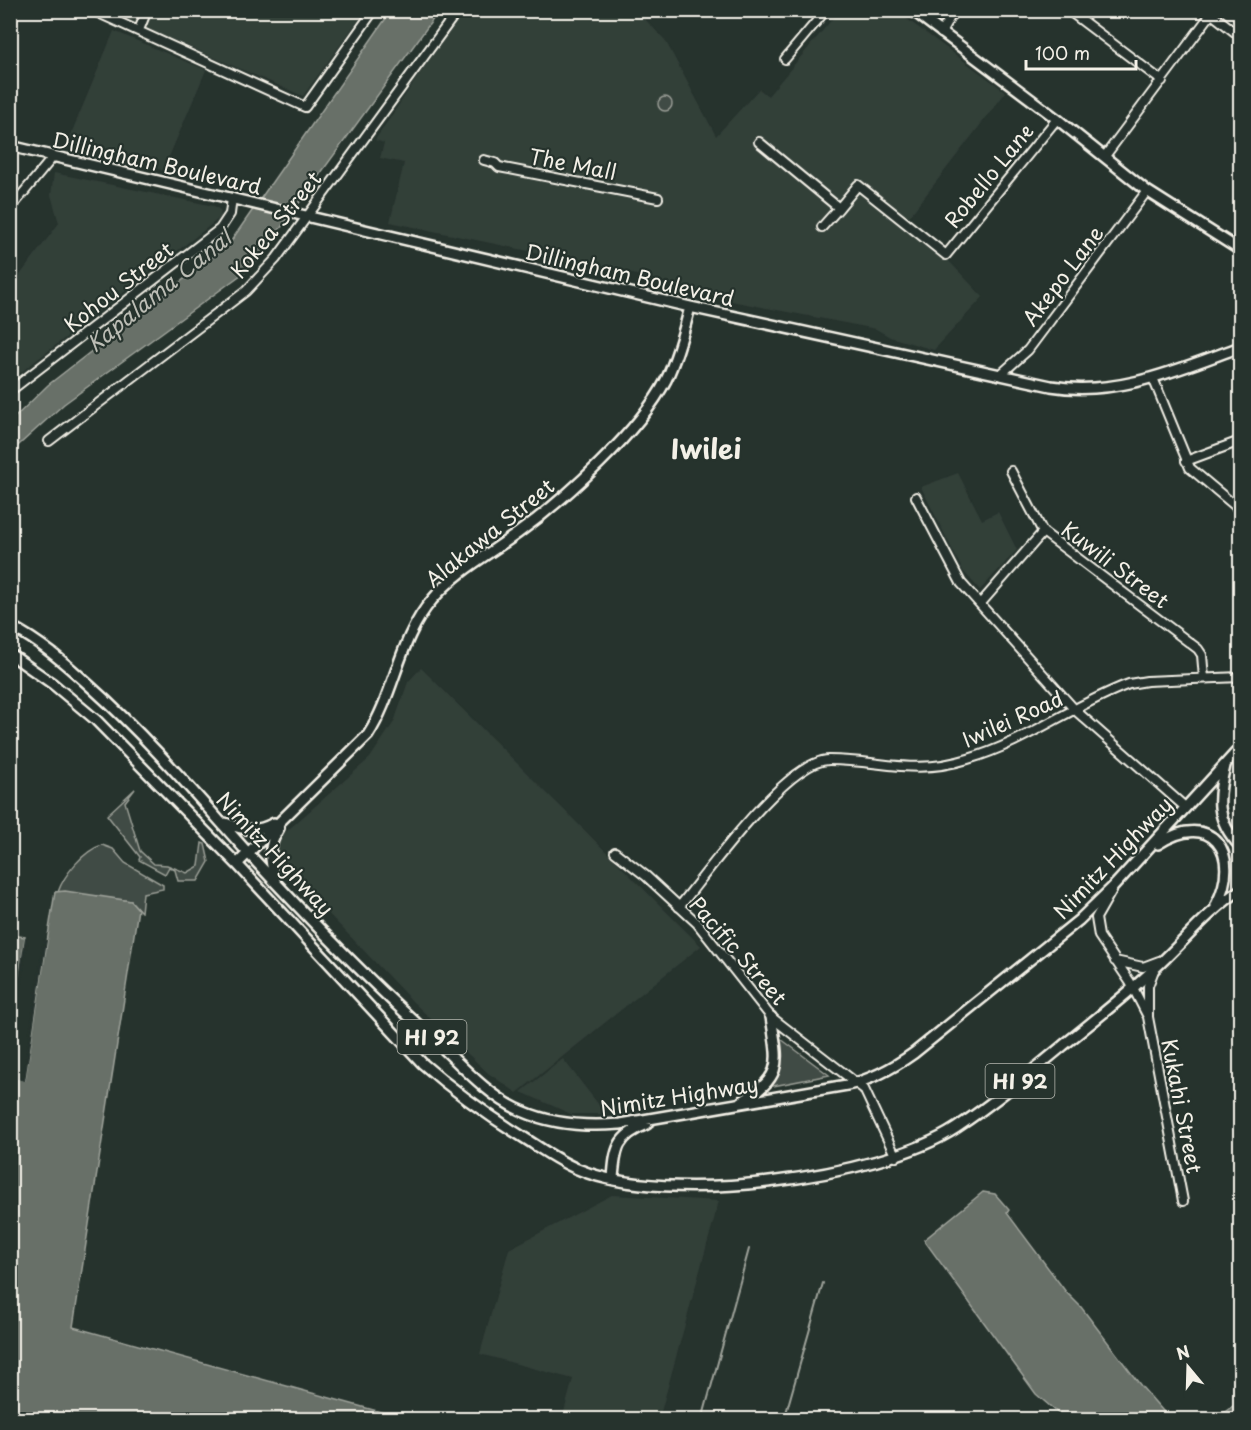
<svg xmlns="http://www.w3.org/2000/svg" width="1251" height="1430" viewBox="0 0 1251 1430" font-family="'Playpen Sans',sans-serif">
	<style>
		.built { fill: #333f39 }
		.green { fill: #414b45; stroke: #9a9e96; stroke-width: 1.5 }
		.water { fill: #676f68; stroke: #9fa39b; stroke-width: 1.5 }
		.pier { fill: #26332d }
		.lines { fill: none; stroke-linecap: round; stroke-linejoin: round }
		.stream { stroke: #9fa39b; stroke-width: 2 }
		.minor-casing { stroke: #f4f1e8; stroke-width: 12 }
		.major-casing { stroke: #f4f1e8; stroke-width: 14 }
		.minor { stroke: #26332d; stroke-width: 8 }
		.major { stroke: #26332d; stroke-width: 9 }
		.labels { text-anchor: middle; dominant-baseline: central; stroke-width: 4.5; stroke-linejoin: round; paint-order: stroke }
		.shield { fill: #26332d; stroke: #b6b8b0; stroke-width: 1.5 }
		.shield-label { font-size: 20px; font-weight: bold; fill: #f4f1e8 }
		.street-label { font-size: 21px; fill: #f4f1e8; stroke: #26332d }
		.water-label { font-size: 22px; font-style: italic; fill: #bcbdb5; stroke: #26332d }
		.district-label { font-size: 27px; font-weight: bold; fill: #f4f1e8; stroke: #26332d }
	</style>
	<rect width="100%" height="100%" fill="#26332d"/>
	<filter id="ink" filterUnits="userSpaceOnUse"><feTurbulence type="fractalNoise" baseFrequency=".0167" numOctaves="2"/><feDisplacementMap in="SourceGraphic" scale="12" xChannelSelector="R" yChannelSelector="G"/><feConvolveMatrix kernelMatrix="1 2 1 2 8 2 1 2 1" color-interpolation-filters="sRGB"/></filter>
	<g filter="url(#ink)">
		<path class="built" d="M106,11h259l-62,85z
			M462,11h175l28,29 51,96 43,-47 9,7 71,-85h57l110,81 -98,126 75,79 -49,53 -44,-13 -14,-8 -140,-27 -121,-33 -225,-47 14,-59 -24,-5 4,-15 -9,-3z
			M114,31l92,39 -43,101 -35,-13 -62,-12z
			M54,173l160,33 6,4 1,7 -210,163v-93l48,-64 -8,-28z
			M958,473l24,47 16,-8 19,38 -37,40 -17,-19 -42,-84z
			M421,668l280,278 -184,147 -29,-20 -75,-71 -134,-140 -2,-10 3,-15 90,-79 24,-36 14,-40z
			M563,1059l43,55h-35l-50,-22z
			M612,1195l107,6 -60,218h-97l11,-40 -93,-25 29,-105z"/>
		<path class="green" d="M658 104a7 7 0 1 1 14 0a7 7 0 1 1-14 0Z
			M135,789l-10,13 15,49 14,13 13,1 20,8 12,-7 3,-23 3,1 4,18 -11,19h-20l-3,-11 -6,-3 -4,7 -26,-14 1,-3 -33,-42z
			M102,845l11,4 12,14 38,22v4l-20,4 -2,19 -10,-11 -73,-9c6,-17 25,-41 44,-47z
			M777,1036l52,39 -61,12z"/>
		<path class="water" d="M391,11h48l-186,255 -189,138 -53,48v-31l37,-36 181,-141z
			M65,891l66,10 7,8 -65,418 333,92h-395l-1,-341 15,2 30,-188z
			M11,935l14,2 -14,98 -1,-100z
			M983,1192l12,2 14,16 -2,3 59,79 15,15 60,79 29,33h-105l-29,-25 -112,-154z
			M1240,1401v18h-25z"/>
		<path class="pier" d="M25,937l3,1 -15,97 -3,3z
			M44,939l3,1 -22,141 -14,-3 -1,-3 13,2z"/>
		<g class="lines">
			<path class="stream" d="M702,1420l47,-171
				M784,1420l39,-137"/>
			<defs>
				<path id="minor" d="M92,10l213,97 69,-97
					M1068,10l94,71
					M1212,14l28,22
					M139,30l8,-20
					M941,33l13,-23
					M785,59l41,-49
					M759,142l80,66 19,-23 88,70 111,-136
					M1105,156l109,-146
					M484,160l11,3 4,4 159,31
					M10,209l43,-52
					M822,227l17,-19
					M1000,375l28,-25 119,-159
					M1153,378l37,90 50,42
					M10,391l210,-162 10,-15 2,-16
					M49,441l197,-150 30,-32 182,-249
					M1186,461l54,-20
					M1011,471l32,61 155,117 4,6 2,23
					M916,497l45,86 114,127 110,97
					M981,603l62,-71
					M615,852l31,24 51,47 74,94 93,72 32,68
					M1112,890l-16,28 3,18 31,46 17,33
					M679,907c27,-33 108,-147 150,-147 52,0 84,16 139,-1 57,-16 106,-55 161,-75l18,-3 93,-4
					M1115,961l28,6 16,-6
					M1154,970l-6,16v31l35,184"/>
				<path id="major" d="M912,10l145,109 90,72 93,59
					M10,146l680,161 361,79c66,11 128,-17 189,-39
					M10,626c30,15 56,38 80,60 58,52 107,110 159,168 56,61 114,121 176,177 30,27 60,64 97,80 32,14 64,16 98,13l227,-39c25,-5 46,-17 67,-32l165,-133 34,-33 127,-139
					M10,654l43,30 43,36 141,144 185,199c33,29 67,53 104,76 17,11 35,24 54,31 87,36 298,9 376,-42 38,-25 74,-55 109,-84 30,-24 60,-48 88,-74 30,-27 54,-58 87,-80
					M1225,766c-8,32 -10,54 15,80
					M225,823c19,7 31,10 49,0
					M1158,844c53,-35 85,9 58,61
					M237,864l131,-129c27,-42 31,-97 64,-135 23,-28 57,-46 86,-67 47,-34 122,-102 148,-153 11,-22 18,-49 24,-73
					M275,880c-5,-21 -8,-33 4,-52
					M741,1102c44,-26 37,-40 30,-85
					M613,1179c2,-30 4,-43 34,-55"/>
			</defs>
			<use href="#minor" class="minor-casing"/>
			<use href="#major" class="major-casing"/>
			<use href="#minor" class="minor"/>
			<use href="#major" class="major"/>
		</g>
	</g>
	<g class="labels">
		<g class="shield">
			<rect x="397.5" y="1020" width="69" height="34" rx="4.5"/>
			<rect x="985.5" y="1064" width="69" height="34" rx="4.5"/>
		</g>
		<g class="shield-label">
			<text x="432" y="1037">HI 92</text>
			<text x="1020" y="1081">HI 92</text>
		</g>
		<g class="street-label">
			<text transform="translate(157 162) rotate(13)">Dillingham Boulevard</text>
			<text transform="translate(573 163) rotate(11)">The Mall</text>
			<text transform="translate(988 175) rotate(-51)">Robello Lane</text>
			<text transform="translate(275 224) rotate(-51)">Kokea Street</text>
			<text transform="translate(630 274) rotate(13)">Dillingham Boulevard</text>
			<text transform="translate(1062 275) rotate(-53)">Akepo Lane</text>
			<text transform="translate(118 286) rotate(-38)">Kohou Street</text>
			<text transform="translate(489 532) rotate(-39)">Alakawa Street</text>
			<text transform="translate(1116 564) rotate(37)">Kuwili Street</text>
			<text transform="translate(1012 718) rotate(-24)">Iwilei Road</text>
			<text transform="translate(276 853) rotate(47)">Nimitz Highway</text>
			<text transform="translate(1112 857) rotate(-46)">Nimitz Highway</text>
			<text transform="translate(739 950) rotate(49)">Pacific Street</text>
			<text transform="translate(679 1095) rotate(-9)">Nimitz Highway</text>
			<text transform="translate(1183 1106) rotate(79)">Kukahi Street</text>
		</g>
		<g class="water-label">
			<text transform="translate(158 290) rotate(-39)">Kapalama Canal</text>
		</g>
		<g class="district-label">
			<text x="706" y="447">Iwilei</text>
		</g>
	</g>
	<rect width="1251" height="1430" fill="none" stroke="#26332d" stroke-width="36"/>
	<rect x="18" y="18" width="1215" height="1394" fill="none" stroke="#f4f1e8" stroke-width="2" filter="url(#ink)"/>
	<g transform="translate(1188 1367) rotate(341)" stroke="#26332d" stroke-width="4.5" paint-order="stroke">
	<path d="M0-4.5L10 22L0 15L-10 22Z" fill="#f4f1e8"/>
	<text y="-9" font-size="16" font-weight="bold" text-anchor="middle" fill="#f4f1e8">N</text>
	</g>
	<path d="M1026 60v9h110v-9" fill="none" stroke="#f4f1e8" stroke-width="3"/>
	<text x="1035" y="60" font-size="18" fill="#f4f1e8" stroke="#26332d" stroke-width="4.5" paint-order="stroke">100 m</text>
</svg>
